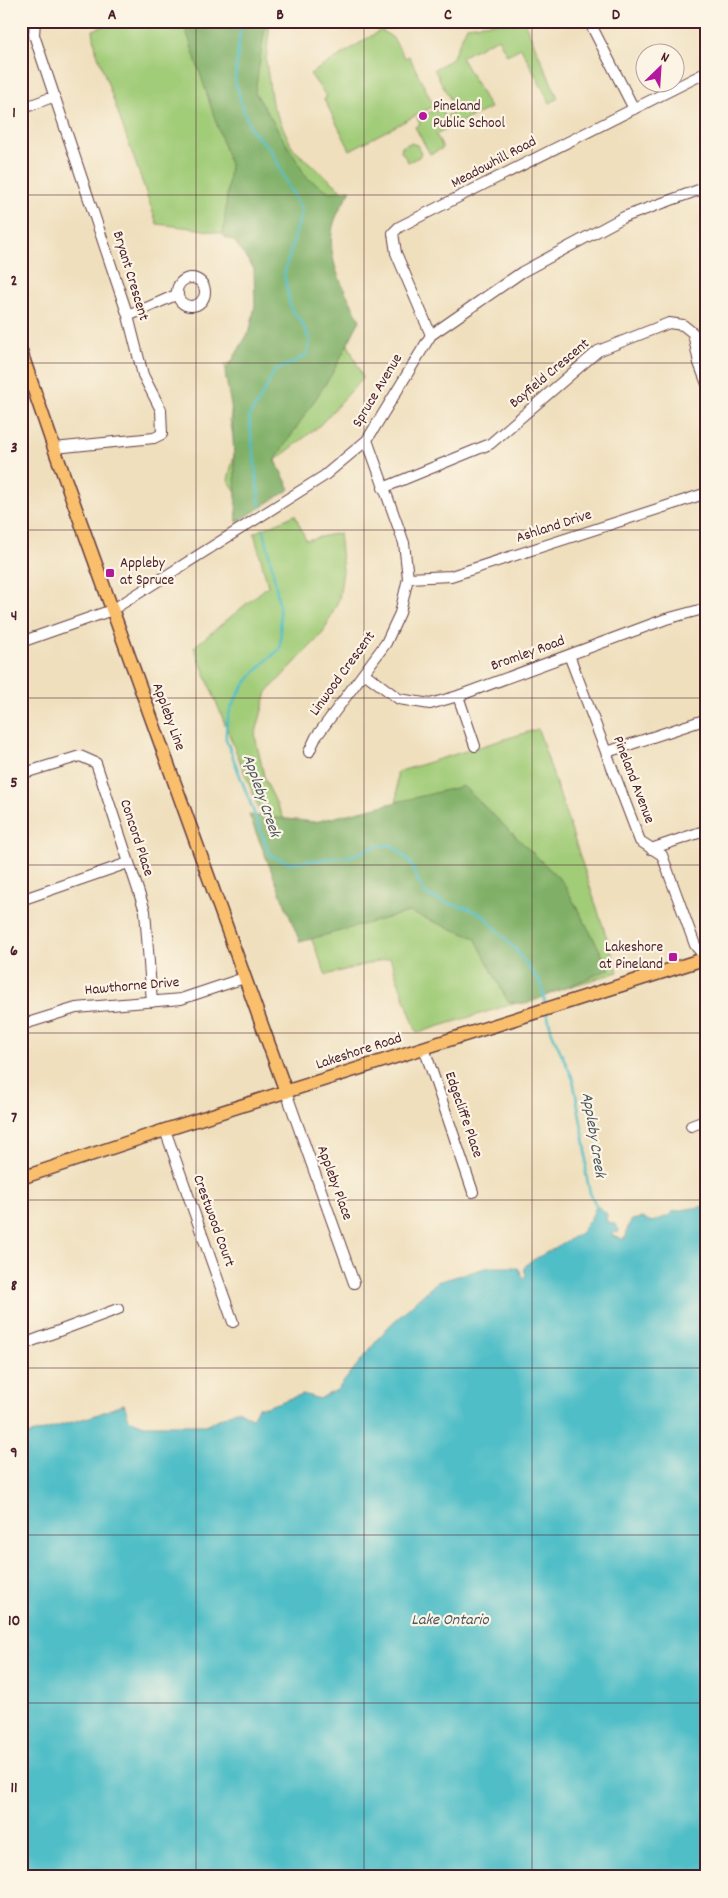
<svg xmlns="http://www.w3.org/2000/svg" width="728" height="1898" viewBox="0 0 728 1898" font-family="Dekko,sans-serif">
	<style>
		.green { fill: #a1cc78; stroke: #767652 }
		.forest { fill: #80b068; stroke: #65684a }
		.water { fill: #50bec7; stroke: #4d6e79 }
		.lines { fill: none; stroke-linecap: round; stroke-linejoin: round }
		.stream { stroke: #50bec7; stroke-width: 2.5 }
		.minor-casing { stroke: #633c41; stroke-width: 12 }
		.major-casing { stroke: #633c41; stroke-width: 15 }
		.minor { stroke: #fff; stroke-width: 10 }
		.major { stroke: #f9bf6d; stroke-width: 12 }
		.grid { fill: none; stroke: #4a1f2b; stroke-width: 1; stroke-opacity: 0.55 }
		.poi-dot { fill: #b5179e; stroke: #fcf5e5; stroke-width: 2 }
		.labels { text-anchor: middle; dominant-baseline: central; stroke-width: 4.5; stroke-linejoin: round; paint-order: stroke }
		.poi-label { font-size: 15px; fill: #4a1f2b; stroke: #fcf5e5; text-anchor: start }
		.street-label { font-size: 15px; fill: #4a1f2b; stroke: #fcf5e5 }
		.water-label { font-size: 16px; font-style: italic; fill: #4c5762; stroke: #fcf5e5 }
		.neatline { fill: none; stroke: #4a1f2b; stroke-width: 2 }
		.grid-label { font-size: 16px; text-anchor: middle; font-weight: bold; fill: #4a1f2b }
	</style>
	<rect width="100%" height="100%" fill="#fcf5e5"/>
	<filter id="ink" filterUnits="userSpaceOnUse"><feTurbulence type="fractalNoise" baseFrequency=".02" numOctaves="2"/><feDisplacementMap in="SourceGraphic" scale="10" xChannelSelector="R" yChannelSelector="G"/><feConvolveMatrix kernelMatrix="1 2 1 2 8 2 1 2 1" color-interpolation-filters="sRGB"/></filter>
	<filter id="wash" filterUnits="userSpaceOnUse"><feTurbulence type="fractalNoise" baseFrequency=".0096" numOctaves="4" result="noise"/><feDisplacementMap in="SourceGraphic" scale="20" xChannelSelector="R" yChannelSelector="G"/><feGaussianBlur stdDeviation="1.12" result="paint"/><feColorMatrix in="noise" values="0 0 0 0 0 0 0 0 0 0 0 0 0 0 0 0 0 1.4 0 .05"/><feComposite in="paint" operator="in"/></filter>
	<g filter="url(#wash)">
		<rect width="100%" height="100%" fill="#efdfbd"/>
		<path class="green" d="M118,21h152l-4,40 6,43 21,45 52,44 -25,15 12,100 31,70 -44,48 -43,34 9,24 -36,27 -21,-31 6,-25 -1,-18 -3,-17 2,-16 -7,-39 11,-5 27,-56 -9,-65 -62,-11 -35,-4 -61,-174 -3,-20z
			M509,21h15l34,77 -8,5 -29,-55 -14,7 -9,-17 -37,19 29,51 -54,26 7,14 -13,6 -15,-27 5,-3 -3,-6 23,-10 5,9 11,-7 -22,-41 18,-10 15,-33z
			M381,30l12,8 12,20 4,-2 25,50 -84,44 -26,-51 3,-2 -17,-23z
			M410,143l7,2 4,8 -2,4 -11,5 -7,-11 1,-4z
			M295,515l11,25 33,-7 4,38 -4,28 -16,34 -56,59 -12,44 10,44 29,59 103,-10v-57l141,-43 80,243 -201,61 -27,-75 -64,17 -132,-328 74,-61 -14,-53z"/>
		<path class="forest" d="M183,21h83l-11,71 52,86 23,14 21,-2c-8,13 -17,27 -19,42 -4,33 14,60 28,88l-28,54 -57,86 15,29 -53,33 -5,-111 -7,-38 25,-43 5,-25 -1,-36 -19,-27 -12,-6 7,-71z
			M463,786l100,96 47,87 -84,35 -18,-2 -33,-64 -66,-26 -109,30 -51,-127 66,7z"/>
		<path class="water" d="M596,1205l11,9 -1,7 9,3 4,6 -1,3 -5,-1 -1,4 10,3 4,-2 2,-11 4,-6 10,-2 10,4 16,-6 6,-5 33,-5v671h-686v-440l75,-22 28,-11 5,15 15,6h62l32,-15 14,8 6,-11h8l37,-13 16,5 18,-9 51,-63 49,-45 52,-15h25l5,2 4,9 3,-3 -2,-7 4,-5 51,-29c6,-6 16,-21 17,-29z"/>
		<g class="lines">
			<path class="stream" d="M241,21l-6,59 9,32 7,18 21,21 16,35 14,24 -18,65 7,34 12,15 7,17 -3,13 -14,9 -18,7 -13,26 -13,20 11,90
				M264,530c8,39 20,79 16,119 -26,21 -57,53 -54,90l44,116 19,8 62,-7 26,-10 15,-1 17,16 16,33 18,8 25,6 16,8 32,34 25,34 5,22
				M547,1013l5,20 21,46 13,71v24l4,19 6,12"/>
		</g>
	</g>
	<g filter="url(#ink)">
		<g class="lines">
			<defs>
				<path id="minor" d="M35,21l-1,14 94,281 15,59 18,35 1,24 -8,4 -100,10
					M589,21l45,88
					M21,109l34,-13
					M177 292a14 14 0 1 1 28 0a14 14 0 1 1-28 0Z
					M128,316l50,-22
					M431,335l-35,-82 -3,-20 6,-6 308,-155
					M383,488l107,-44 108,-93 71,-28 14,2 10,8 6,30 8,21
					M408,578l43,-2 256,-83
					M21,642l91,-32 212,-134 43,-36 64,-105 91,-63 102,-55 83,-30
					M569,655l71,186 22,14 33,90 12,15
					M364,673l35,26 31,5 28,-8 208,-77 41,-11
					M458,696l17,50
					M309,752l7,-15 70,-94 14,-30 8,-35 -4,-35 -37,-103
					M607,752l100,-33
					M21,774l59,-18 16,7 49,148 7,91
					M651,849l56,-19
					M21,900l107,-37
					M21,1025l55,-17 105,-9 63,-21
					M424,1048l49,144
					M286,1092l68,191
					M691,1126l16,-6
					M165,1130l68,192
					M21,1345l97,-36"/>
				<path id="major" d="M21,352l33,96 232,644
					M21,1178l144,-48 542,-172"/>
			</defs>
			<use href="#minor" class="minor-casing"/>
			<use href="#major" class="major-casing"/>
			<use href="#minor" class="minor"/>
			<use href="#major" class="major"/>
		</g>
	</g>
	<path class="grid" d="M196,21v1856M364,21v1856M532,21v1856M21,195h686M21,363h686M21,530h686M21,698h686M21,865h686M21,1033h686M21,1200h686M21,1368h686M21,1535h686M21,1703h686"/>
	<g class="poi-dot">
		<circle cx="423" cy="116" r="5"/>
		<rect x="105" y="568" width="10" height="10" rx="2.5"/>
		<rect x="668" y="952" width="10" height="10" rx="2.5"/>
	</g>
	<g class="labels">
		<g class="poi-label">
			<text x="433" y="107">Pineland<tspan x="433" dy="17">Public School</tspan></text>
			<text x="120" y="564">Appleby<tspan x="120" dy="17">at Spruce</tspan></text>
			<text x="663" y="948" text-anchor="end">Lakeshore<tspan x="663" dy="17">at Pineland</tspan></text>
		</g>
		<g class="street-label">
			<text transform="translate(494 163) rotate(-28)">Meadowhill Road</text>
			<text transform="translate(130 276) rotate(73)">Bryant Crescent</text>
			<text transform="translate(550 374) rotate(-40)">Bayfield Crescent</text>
			<text transform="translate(378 391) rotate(-59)">Spruce Avenue</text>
			<text transform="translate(554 527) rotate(-18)">Ashland Drive</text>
			<text transform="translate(528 654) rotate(-20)">Bromley Road</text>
			<text transform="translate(343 674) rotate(-54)">Linwood Crescent</text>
			<text transform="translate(168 717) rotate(70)">Appleby Line</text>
			<text transform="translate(633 780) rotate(69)">Pineland Avenue</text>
			<text transform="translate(136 838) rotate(72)">Concord Place</text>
			<text transform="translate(132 987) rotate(-5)">Hawthorne Drive</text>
			<text transform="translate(359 1052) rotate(-18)">Lakeshore Road</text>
			<text transform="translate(463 1115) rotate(71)">Edgecliffe Place</text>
			<text transform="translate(334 1183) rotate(70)">Appleby Place</text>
			<text transform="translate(213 1221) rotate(70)">Crestwood Court</text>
		</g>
		<g class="water-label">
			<text transform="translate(261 796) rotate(71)">Appleby Creek</text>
			<text transform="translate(593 1135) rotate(81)">Appleby Creek</text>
			<text x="450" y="1620">Lake Ontario</text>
		</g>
	</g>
	<rect width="728" height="1898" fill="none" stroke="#fcf5e5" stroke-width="55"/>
	<g transform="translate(660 68) rotate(25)"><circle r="24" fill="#fcf5e5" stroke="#b59f9b"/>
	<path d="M0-4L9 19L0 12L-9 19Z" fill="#b5179e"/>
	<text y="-8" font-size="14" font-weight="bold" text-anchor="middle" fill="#4a1f2b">N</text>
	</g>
	<rect x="28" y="28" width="672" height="1842" class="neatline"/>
	<g class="grid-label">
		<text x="112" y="19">A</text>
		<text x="280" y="19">B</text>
		<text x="448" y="19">C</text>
		<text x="616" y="19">D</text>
		<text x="14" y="117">1</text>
		<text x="14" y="285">2</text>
		<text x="14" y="452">3</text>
		<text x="14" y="620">4</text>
		<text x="14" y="787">5</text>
		<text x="14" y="955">6</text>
		<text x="14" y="1122">7</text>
		<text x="14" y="1290">8</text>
		<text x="14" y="1457">9</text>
		<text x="14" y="1625">10</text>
		<text x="14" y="1792">11</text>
	</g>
</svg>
